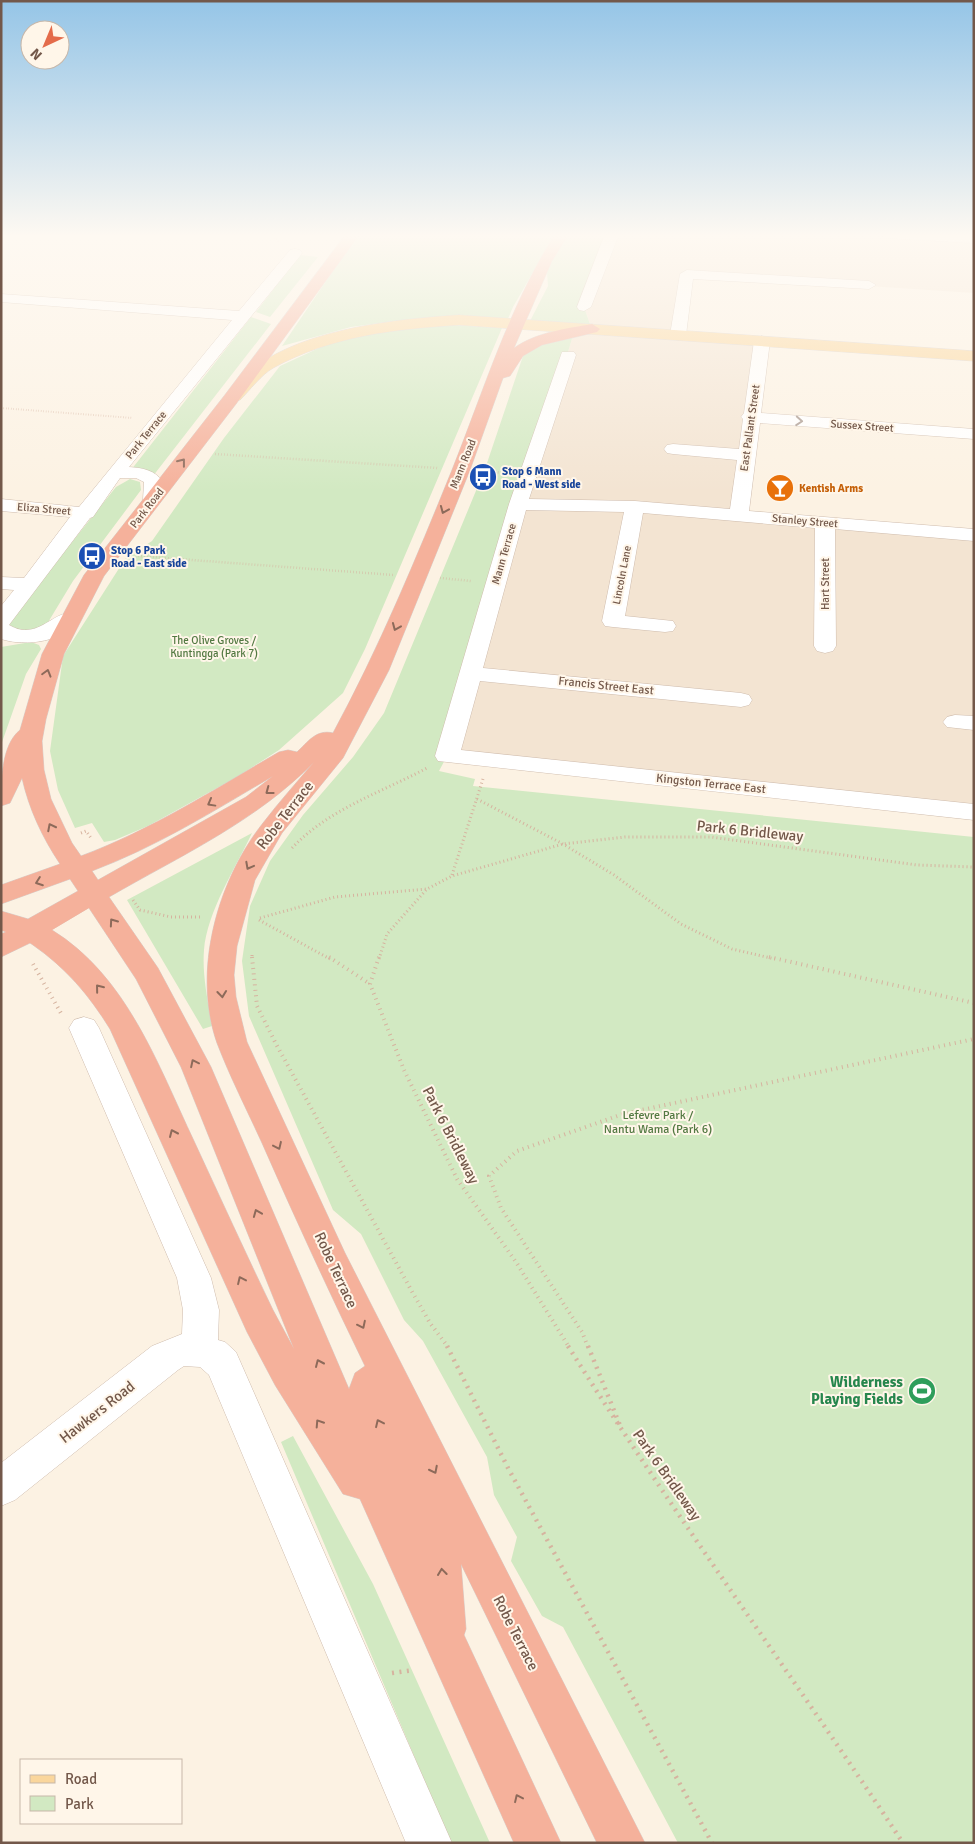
<svg xmlns="http://www.w3.org/2000/svg" width="975" height="1844" viewBox="0 0 975 1844" font-family="Signika,sans-serif">
	<style>
		.residential { fill: #f3e4d2 }
		.green { fill: #d2e9c2 }
		.lines { fill: none; stroke-linecap: round; stroke-linejoin: round }
		.minor-casing { stroke: #cfbcad; stroke-width: 1 }
		.major-casing { stroke: #d8d0cc; stroke-width: 1 }
		.highway-casing { stroke: #d8d0cc; stroke-width: 1 }
		.path-far4 { stroke: #d6b39f; stroke-width: 2; stroke-dasharray: 0.5 2; stroke-linecap: butt }
		.path-far3 { stroke: #d6b39f; stroke-width: 2.5; stroke-dasharray: 0.5 2.5; stroke-linecap: butt }
		.path-far2 { stroke: #d6b39f; stroke-width: 3; stroke-dasharray: 1 3; stroke-linecap: butt }
		.path-far1 { stroke: #d6b39f; stroke-width: 4; stroke-dasharray: 1 4.5; stroke-linecap: butt }
		.path { stroke: #d6b39f; stroke-width: 4.5; stroke-dasharray: 2 5.5; stroke-linecap: butt }
		.minor { fill: #fff; fill-rule: evenodd }
		.major { fill: #fad69c; fill-rule: evenodd }
		.highway { fill: #f5b19b; fill-rule: evenodd }
		.oneway { stroke: #ab9b92 }
		.oneway2 { stroke: #8d6a5a }
		.labels { text-anchor: middle; dominant-baseline: central; stroke-width: 4; stroke-linejoin: round; paint-order: stroke }
		.far-street-label { font-size: 11px; fill: #73584a; stroke: #fff6e9 }
		.far-transit-label { font-size: 11px; font-weight: bold; fill: #164399; stroke: #fff6e9; text-anchor: start }
		.far-food-label { font-size: 11px; font-weight: bold; fill: #c56008; stroke: #fff6e9; text-anchor: start }
		.far-park-label { font-size: 11px; fill: #537942; stroke: #fff6e9 }
		.street-label { font-size: 12px; fill: #73584a; stroke: #fff6e9 }
		.park-label { font-size: 12px; fill: #537942; stroke: #fff6e9 }
		.near-street-label { font-size: 15px; fill: #73584a; stroke: #fff6e9 }
		.near-leisure-label { font-size: 15px; font-weight: bold; fill: #27864d; stroke: #fff6e9; text-anchor: end }
	</style>
	<rect width="100%" height="100%" fill="#fcf2e3"/>
	<path class="residential" d="M612,234h274l88,5v54l-287,-19 -9,60 84,7 -23,174 235,20v277l-527,-56 127,-424 18,-3 -8,-22z"/>
	<path class="green" d="M358,234h197l-42,73 -6,14h-113l-43,6 -69,19z
		M569,234h36l-21,73 7,20 -62,-4 19,-37 -1,-13 4,-11z
		M300,255l18,2 -48,60 -14,-5z
		M251,317l20,7 -118,152 -22,-6z
		M454,325l48,3 -137,321 -22,44 -64,57 -42,27 -89,49 -33,14 -11,2 -12,-19 -17,5 -17,-38 -8,-39 13,-95 62,-97 27,-18 72,-103 56,-72 52,-24 64,-13z
		M574,332l-127,424 -8,15 36,8 -2,7 501,51v1006h-296l-115,-216 -21,-11 -31,-55 6,-24 -23,-42 -7,-38 -64,-116 -19,-21 -43,-86 -28,-24 -84,-194 -7,-55 8,-55 20,-45 33,-46 50,-58 31,-44 101,-244 39,-116 13,-7z
		M130,479l10,3 1,8 -68,91 -26,43 -18,10 -21,-6v-6l108,-135z
		M31,642l8,3 2,4 -15,25 -25,71v-98z
		M252,833c-16,34 -45,79 -48,117 -2,25 4,52 8,76l-9,3 -76,-129z
		M293,1436l80,148 117,259h-39l-170,-401z"/>
	<g class="lines">
		<defs>
			<path id="minor" d="M605,234h14l-28,73 -7,4 -5,-1 -2,-3z
				M879,234l95,1v8l-88,-5z
				M295,249l5,1 2,3 -2,3 -171,211c14,1 26,3 34,15l-2,18 -2,4h-14l-2,-4 1,-18 -8,-4h-16l-27,39 -3,1 -81,107c30,18 44,-18 70,-12l3,5c-17,24 -56,29 -81,21v-33l13,-16 -13,-1v-12l23,1 46,-61 -69,-6v-12l78,8 153,-187 -231,-18v-8l238,17 51,-61z
				M687,270l182,11 7,4 -7,4 -176,-10 -7,56 -8,5 -8,-5 10,-61z
				M762,336l8,5 -9,72 213,16v10l-214,-16 -11,88 225,18v12l-139,-12 1,117 -3,5 -8,2 -8,-2 -3,-5 1,-118 -172,-15 -18,103 48,5 3,5 -3,5 -8,1 -52,-5 -8,-1 -3,-5 22,-109 -98,-2 -43,158 258,25 8,2 3,5 -3,5 -8,2 -261,-26 -19,69 513,54v16l-536,-59 -3,-5 74,-252 53,-152h12l2,3 -47,144 106,2 95,8 7,-49 -64,-6 -6,-1 -3,-4 3,-4 6,-1 66,5 4,-30 -2,-2 3,-4 10,-72z
				M955,715l19,1v14l-27,-3 -4,-5 4,-5z
				M84,1017l10,3 5,8 112,250 8,32 -1,30 7,2 11,10 216,491h-46l-197,-468 -9,-8 -16,-1 -6,4 -163,130 -14,6v-43l151,-117 30,-12 1,-24 -6,-32 -108,-250 5,-8z"/>
			<path id="major" d="M459,315l515,36v10l-515,-36c-64,4 -128,11 -186,43 -12,7 -23,22 -33,32h-12l-2,-4c45,-65 160,-76 233,-81z"/>
			<path id="highway" d="M346,234h14l-124,170 -132,172 -40,78 -18,65 -4,22 2,29 7,29 21,44 9,13c70,-26 134,-67 198,-104l9,-2 9,2c11,-10 19,-23 36,-19 46,-85 83,-174 119,-263 32,-80 57,-163 103,-236h14l-17,27 -38,87c23,-16 51,-19 78,-24l8,5 -3,3 -55,13 -19,11 -13,20 -7,2 -33,92 -81,200 -46,88 -61,75 -27,47 -18,66 -3,29 2,22 11,45 98,211 300,590h-48l-136,-279 5,65 -2,6 97,208h-47l-154,-344 -17,-5 -68,-109 -28,-53 -137,-303c-21,-34 -44,-61 -77,-84l-3,-2 -29,14v-23l5,-2 -5,-2v-19l27,8 50,-28 -8,-12 -69,25v-19l59,-21c-18,-27 -31,-55 -38,-86l-12,25 -9,3c0,-23 0,-61 19,-76l22,-76 42,-79 140,-179zM314,762c-17,20 -35,40 -51,61 -46,58 -71,149 -46,220 13,34 30,67 45,100 33,75 67,149 103,223l-10,7 -6,16 -138,-322 -53,-99 -49,-71c71,-41 148,-76 205,-135zM273,776l-27,21 -148,83 -6,-9c64,-24 122,-60 181,-95zM89,908l47,71 45,88 113,282 -21,-39c-27,-56 -53,-113 -79,-169 -36,-76 -67,-165 -142,-211z"/>
		</defs>
		<use href="#minor" class="minor-casing"/>
		<use href="#major" class="major-casing"/>
		<use href="#highway" class="highway-casing"/>
		<path class="path-far4" d="M271,234l8,8
			M1,408l132,10"/>
		<path class="path-far3" d="M215,454l223,14
			M483,471l22,2
			M138,556l256,19
			M440,578l31,3"/>
		<path class="path-far2" d="M477,799l86,45 51,31 67,49 51,25 43,10
			M81,833l5,-2 5,7
			M292,848c37,-39 88,-55 135,-80
			M452,875l31,-96
			M133,900l7,10 31,7h32
			M260,918l75,-21 92,-8
			M259,920l71,39
			M252,955v4
			M379,959l8,-25 40,-45 25,-13 111,-32 62,-7h86l206,28 57,2"/>
		<path class="path-far1" d="M252,957l5,49 19,38 134,244 20,35 18,24
			M329,957l41,27
			M379,957l-9,27 34,86 53,109 59,83 53,85
			M769,957l205,46
			M33,964l29,51
			M588,1347l-6,-15 -81,-124 -12,-32 28,-25 106,-37 351,-75"/>
		<path class="path" d="M447,1346l61,122 204,375
			M568,1346c106,169 225,330 335,497
			M588,1346l33,82
			M392,1673l22,-3"/>
		<use href="#minor" class="minor"/>
		<use href="#major" class="major"/>
		<use href="#highway" class="highway"/>
	</g>
	<defs><path id="oneway-chevron" d="M-2-3.5L2.5 0L-2 3.5" fill="none" stroke-width="1.6" stroke-linecap="round" stroke-linejoin="round" transform="scale(1.25)"/></defs>
	<use class="oneway" href="#oneway-chevron" transform="translate(799 421) rotate(4)"/>
	<g class="oneway2">
		<use href="#oneway-chevron" transform="translate(182 462) rotate(-52)"/>
		<use href="#oneway-chevron" transform="translate(444 510) rotate(113)"/>
		<use href="#oneway-chevron" transform="translate(396 627) rotate(113)"/>
		<use href="#oneway-chevron" transform="translate(47 673) rotate(-74)"/>
		<use href="#oneway-chevron" transform="translate(269 791) rotate(143)"/>
		<use href="#oneway-chevron" transform="translate(211 803) rotate(151)"/>
		<use href="#oneway-chevron" transform="translate(51 827) rotate(-117)"/>
		<use href="#oneway-chevron" transform="translate(249 866) rotate(118)"/>
		<use href="#oneway-chevron" transform="translate(39 882) rotate(160)"/>
		<use href="#oneway-chevron" transform="translate(113 922) rotate(-125)"/>
		<use href="#oneway-chevron" transform="translate(99 988) rotate(-129)"/>
		<use href="#oneway-chevron" transform="translate(222 994) rotate(84)"/>
		<use href="#oneway-chevron" transform="translate(194 1063) rotate(-116)"/>
		<use href="#oneway-chevron" transform="translate(173 1133) rotate(-114)"/>
		<use href="#oneway-chevron" transform="translate(278 1146) rotate(65)"/>
		<use href="#oneway-chevron" transform="translate(257 1213) rotate(-112)"/>
		<use href="#oneway-chevron" transform="translate(241 1280) rotate(-115)"/>
		<use href="#oneway-chevron" transform="translate(362 1325) rotate(64)"/>
		<use href="#oneway-chevron" transform="translate(319 1363) rotate(-114)"/>
		<use href="#oneway-chevron" transform="translate(319 1423) rotate(-123)"/>
		<use href="#oneway-chevron" transform="translate(379 1423) rotate(-115)"/>
		<use href="#oneway-chevron" transform="translate(434 1470) rotate(63)"/>
		<use href="#oneway-chevron" transform="translate(442 1572) rotate(-97)"/>
		<use href="#oneway-chevron" transform="translate(518 1798) rotate(-115)"/>
	</g>
	<linearGradient id="sky" x2="0" y2="1"><stop stop-color="#95c5e7"/><stop offset="0.48" stop-color="#fef9f2"/><stop offset="1" stop-color="#fef9f2" stop-opacity="0"/></linearGradient>
	<rect width="975" height="492" fill="url(#sky)"/>
	<defs>
		<symbol id="bus-disc" viewBox="-11 -11 22 22"><circle r="9.5" fill="#1a4fb4" stroke="#fff6e9"/><path d="M-5-6H5V4H4V6H2V4H-2V6H-4V4H-5ZM-3.5-4V0h7V-4ZM-3.5 1.2v1.5H-2V1.2ZM2 1.2v1.5H3.5V1.2Z" fill="#fff"/></symbol>
		<symbol id="bar-disc" viewBox="-11 -11 22 22"><circle r="9.5" fill="#e8710a" stroke="#fff6e9"/><path d="M-6-5H6L.8 .8V4.5H3.5V6h-7V4.5H-.8V.8Z" fill="#fff"/></symbol>
		<symbol id="stadium-disc" viewBox="-11 -11 22 22"><circle r="9.5" fill="#2e9e5b" stroke="#fff6e9"/><path d="M0-5a6.5 5 0 1 0 0 10a6.5 5 0 1 0 0-10ZM-3.5-1.8h7v3.6h-7Z" fill="#fff"/></symbol>
	</defs>
	<g fill-rule="evenodd">
		<use href="#bus-disc" x="467" y="461" width="32" height="32"/>
		<use href="#bar-disc" x="764" y="472" width="32" height="32"/>
		<use href="#bus-disc" x="76" y="540" width="32" height="32"/>
		<use href="#stadium-disc" x="906" y="1375" width="32" height="32"/>
	</g>
	<g class="labels">
		<g class="far-street-label">
			<text transform="translate(862 426) rotate(4)">Sussex Street</text>
			<text transform="translate(750 428) rotate(-82)">East Pallant Street</text>
			<text transform="translate(146 435) rotate(-51)">Park Terrace</text>
			<text transform="translate(463 464) rotate(-68)">Mann Road</text>
			<text transform="translate(147 508) rotate(-52)">Park Road</text>
			<text transform="translate(44 509) rotate(5)">Eliza Street</text>
			<text transform="translate(805 521) rotate(5)">Stanley Street</text>
			<text transform="translate(504 554) rotate(-74)">Mann Terrace</text>
			<text transform="translate(622 575) rotate(-79)">Lincoln Lane</text>
			<text transform="translate(825 584) rotate(-90)">Hart Street</text>
		</g>
		<g class="far-transit-label">
			<text x="502" y="471">Stop 6 Mann<tspan x="502" dy="13">Road - West side</tspan></text>
			<text x="111" y="550">Stop 6 Park<tspan x="111" dy="13">Road - East side</tspan></text>
		</g>
		<g class="far-food-label">
			<text x="799" y="488">Kentish Arms</text>
		</g>
		<g class="far-park-label">
			<text x="214" y="640">The Olive Groves /<tspan x="214" dy="13">Kuntingga (Park 7)</tspan></text>
		</g>
		<g class="street-label">
			<text transform="translate(606 686) rotate(6)">Francis Street East</text>
			<text transform="translate(711 784) rotate(6)">Kingston Terrace East</text>
		</g>
		<g class="park-label">
			<text x="658" y="1115">Lefevre Park /<tspan x="658" dy="14">Nantu Wama (Park 6)</tspan></text>
		</g>
		<g class="near-street-label">
			<text transform="translate(285 815) rotate(-52)">Robe Terrace</text>
			<text transform="translate(750 831) rotate(6)">Park 6 Bridleway</text>
			<text transform="translate(451 1135) rotate(63)">Park 6 Bridleway</text>
			<text transform="translate(336 1270) rotate(65)">Robe Terrace</text>
			<text transform="translate(97 1412) rotate(-38)">Hawkers Road</text>
			<text transform="translate(667 1475) rotate(55)">Park 6 Bridleway</text>
			<text transform="translate(516 1633) rotate(63)">Robe Terrace</text>
		</g>
		<g class="near-leisure-label">
			<text x="903" y="1382">Wilderness<tspan x="903" dy="17">Playing Fields</tspan></text>
		</g>
	</g>
	<rect width="975" height="1844" fill="none" stroke="#73584a" stroke-width="5"/>
	<rect x="20" y="1759" width="162" height="65" fill="#fff6e9" stroke="#c7b7a9"/>
	<rect x="30" y="1775" width="25" height="8" fill="#fad69c" stroke="#c7b7a9"/>
	<text x="65" y="1784" font-size="15" fill="#73584a">Road</text>
	<rect x="30" y="1796" width="25" height="15" fill="#d2e9c2" stroke="#c7b7a9"/>
	<text x="65" y="1809" font-size="15" fill="#73584a">Park</text>
	<g transform="translate(45 45) rotate(224)"><circle r="24" fill="#fff6e9" stroke="#c7b7a9"/>
	<path d="M0-4L9 19L0 12L-9 19Z" fill="#e46b4a"/>
	<text y="-8" font-size="14" font-weight="bold" text-anchor="middle" fill="#73584a">N</text>
	</g>
</svg>
